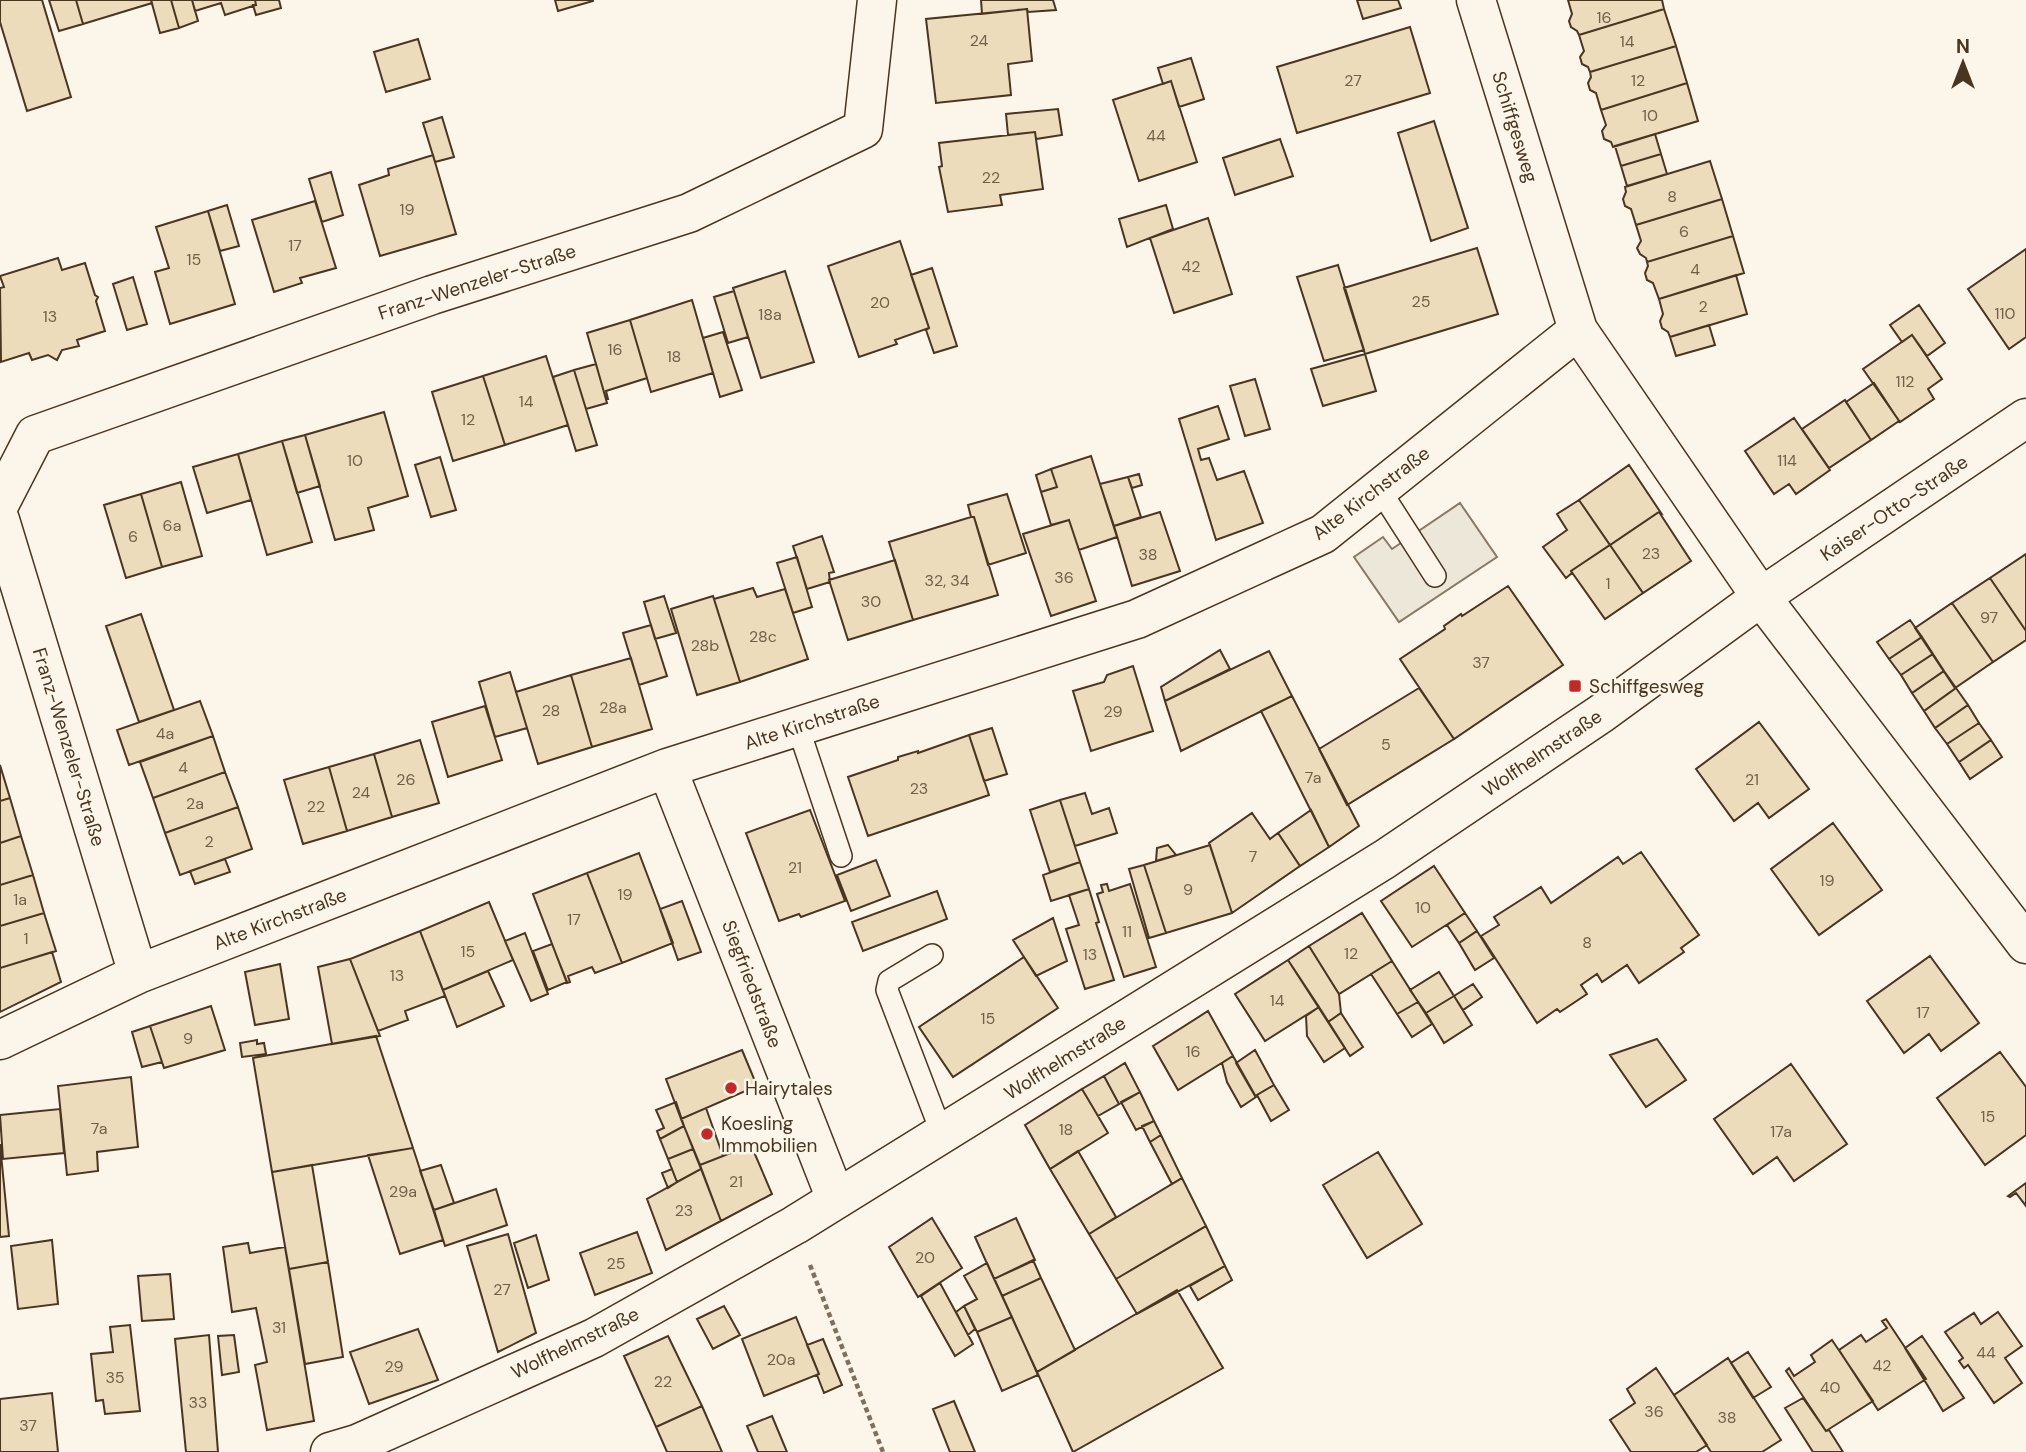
<svg xmlns="http://www.w3.org/2000/svg" width="2026" height="1452" viewBox="0 0 2026 1452" font-family="'DM Sans',sans-serif">
	<style>
		.parking { fill: #ede7d9; stroke: #887966; stroke-width: 2 }
		.building { fill: #ecdcbc; stroke: #4a3520; stroke-width: 2 }
		.lines { fill: none; stroke-linecap: round; stroke-linejoin: round }
		.lane-casing { stroke: #4a3520; stroke-width: 24 }
		.street-casing { stroke: #4a3520; stroke-width: 41 }
		.secondary-casing { stroke: #4a3520; stroke-width: 41 }
		.path { stroke: #7f6f5c; stroke-width: 4.5; stroke-dasharray: 5 3.5; stroke-linecap: butt }
		.lane { stroke: #fbf6e9; stroke-width: 21 }
		.street { stroke: #fbf6e9; stroke-width: 38 }
		.secondary { stroke: #fbf6e9; stroke-width: 38 }
		.poi-dot { fill: #c62828; stroke: #fbf6e9; stroke-width: 2.5 }
		.labels { text-anchor: middle; dominant-baseline: central; stroke-width: 5; stroke-linejoin: round; paint-order: stroke }
		.number-label { font-size: 16px; fill: #725f47 }
		.street-label { font-size: 19px; fill: #4a3520; stroke: #fbf6e9 }
		.poi-label { font-size: 19px; fill: #4a3520; stroke: #fbf6e9; text-anchor: start }
	</style>
	<rect width="100%" height="100%" fill="#fbf6e9"/>
	<path class="parking" d="M1460,503l37,54 -98,65 -45,-65 29,-20 9,12z"/>
	<path class="building" d="M0,0h42l29,97 -44,14 -27,-89z
		M49,0h27l7,24 -24,7z
		M76,0h75l1,3 -69,21z
		M151,0h20l8,28 -19,5z
		M171,0h21l6,21 -19,7z
		M192,0h63l1,5 -31,10 -4,-12 -26,8z
		M255,0h24l2,8 -25,7 -3,-10h3z
		M555,0h38v1l-35,10z
		M981,0h72l3,10 -28,2 -1,-3 -45,5z
		M1357,0h41l3,8 -38,11z
		M1568,0h94l2,9 -85,26 -2,-4 -6,-4 -2,-6 3,-7z
		M1027,9l5,52 -24,3 3,31 -75,8 -10,-84z
		M1664,9l12,37 -86,26 -2,-5 -6,-3 -2,-7 4,-6 -5,-16z
		M1410,27l20,66 -133,40 -20,-66z
		M418,39l12,40 -44,13 -12,-40z
		M1676,46l11,37 -86,27 -5,-17 -6,-3 -2,-7 3,-6 -1,-5z
		M1191,58l13,41 -25,8 -8,-26 -8,3 -5,-16z
		M1171,81l26,81 -58,19 -26,-81z
		M1687,83l11,38 -85,26 -2,-5 -7,-3 -2,-8 4,-6 -5,-15z
		M1058,109l4,26 -26,4 -1,-7 -27,3 -2,-21z
		M442,117l12,40 -19,5 -12,-39z
		M1434,121l34,107 -37,13 -33,-108z
		M1035,132l8,57 -43,6 2,10 -54,7 -9,-45 3,-1 -3,-23z
		M1655,134l6,20 -40,12 -6,-20z
		M1280,139l13,37 -58,19 -12,-37z
		M1661,154l6,20 -40,12 -6,-20z
		M433,155l23,79 -76,22 -21,-71 30,-10 -1,-6z
		M1710,161l12,38 -86,26 -5,-16 -6,-3 -2,-7 3,-7 -1,-5z
		M331,172l12,43 -21,7 -13,-43z
		M1722,199l11,37 -86,26 -1,-4 -6,-4 -3,-6 4,-7 -5,-16z
		M315,201l21,67 -36,10 2,5 -28,9 -22,-72z
		M227,205l12,41 -19,5 -12,-40z
		M1166,205l7,24 -46,18 -8,-28z
		M208,211l27,93 -65,20 -15,-52 14,-4 -13,-41z
		M1208,218l24,76 -58,19 -24,-75z
		M1733,236l11,37 -85,26 -6,-16 -6,-3 -2,-7 3,-7 -1,-4z
		M900,241l29,87 -34,12 2,4 -38,13 -31,-91z
		M1477,248l21,66 -133,40 -21,-66z
		M2026,249v88l-17,12 -41,-60z
		M58,258l4,12 23,-7 10,32 3,2 -2,4 9,30 -28,9 2,6 -17,4 -5,10 -9,-5 -16,5 -3,-7 -28,9 -1,-74 4,-1 -4,-11z
		M1338,265l26,85 -40,11 -27,-84z
		M932,268l25,78 -23,7 -8,-23 3,-2 -18,-53z
		M785,271l29,91 -53,16 -28,-90z
		M1736,275l11,39 -77,23 -2,-5 -6,-4 -2,-7 3,-7 -4,-15z
		M133,277l14,47 -20,6 -14,-46z
		M734,291l14,46 -20,6 -14,-46z
		M692,300l21,73 -62,19 -21,-72z
		M1919,305l26,38 -18,13 -15,-21 -10,7 -12,-17z
		M630,320l17,58 -41,13 2,8h-2l-19,-66z
		M1709,325l6,20 -39,11 -6,-19z
		M723,332l19,58 -22,7 -17,-59z
		M1912,335l30,44 -14,10 6,10 -34,23 -37,-53z
		M1365,354l11,37 -53,15 -12,-37z
		M546,356l22,69 -63,20 -22,-69z
		M596,364l11,39 -21,6 -12,-39z
		M574,370l23,75 -21,6 -23,-74z
		M483,376l22,69 -52,16 -21,-69z
		M1255,379l15,50 -25,7 -15,-50z
		M1874,383l25,38 -28,19 -25,-38z
		M1845,400l26,40 -42,28 -27,-39z
		M1218,406l11,33 -31,10 3,11 8,-2 8,22 27,-9 19,52 -47,17 -37,-121z
		M384,412l24,84 -40,12 6,22 -39,10 -30,-105z
		M1794,418l36,52 -34,24 -7,-10 -15,10 -29,-43z
		M305,435l15,51 -23,7 -15,-52z
		M282,441l30,101 -45,13 -29,-101z
		M238,454l13,46 -44,13 -14,-46z
		M1091,456l26,81 -38,13 -10,-30 -18,5 -10,-33 16,-5 -6,-18z
		M440,457l16,53 -25,7 -16,-52z
		M1629,465l32,48 -2,-1 -49,33 -31,-45z
		M1051,469l6,18 -16,5 -5,-17z
		M1139,474l3,11 -10,3 -4,-11z
		M1128,477l13,40 -27,9 -14,-42z
		M181,482l21,74 -40,11 -21,-73z
		M141,494l21,73 -36,11 -22,-73z
		M1007,494l19,59 -38,12 -14,-48h-3l-3,-12z
		M1579,500l31,45 -39,26 1,2 -6,5 -23,-31 24,-17 -10,-16z
		M1160,512l20,59 -48,15 -18,-60z
		M1659,512l32,49 -48,32 -33,-48z
		M971,517h3l24,78 -85,25 -24,-78z
		M1069,520l27,81 -45,15 -28,-82z
		M822,536l12,36 -5,1 1,9 -23,7 -14,-43z
		M1610,545l33,48 -38,26 -34,-48z
		M2026,554v77l-36,-53z
		M797,557l15,50 -19,6 -16,-50z
		M895,560l18,60 -65,20 -19,-60z
		M1990,578l36,53v9l-33,22 -41,-59z
		M1508,586l55,79 -109,74 -54,-80 45,-30 -1,-3 17,-12 1,2z
		M753,588l4,9 28,-8 23,70 -68,23 -26,-83z
		M664,596l12,37 -21,6 -11,-37z
		M713,596l27,86 -43,13 -26,-86z
		M1952,603l41,59 -38,26 -40,-60z
		M141,614l33,96 -35,12 -33,-96z
		M1910,620l12,17 -33,22 -12,-17z
		M651,625l16,51 -28,9 -16,-52z
		M1922,637l11,17 -32,21 -12,-16z
		M1220,650l10,19 -65,32 -4,-14z
		M1269,651l23,45 -111,55 -16,-50z
		M1933,654l11,17 -32,22 -11,-18z
		M631,658l21,71 -60,18 -21,-72z
		M1133,666l20,65 -62,20 -18,-60 31,-9 3,-7z
		M1944,671l12,17 -32,23 -12,-18z
		M510,672l17,56 -32,9 -16,-55z
		M571,675l21,72 -54,17 -22,-72z
		M1419,688l35,51 -107,66 -28,-56z
		M1956,688l12,17 -33,23 -11,-17z
		M1292,696l67,130 -30,21 -68,-136z
		M200,701l13,35 -84,29 -12,-35z
		M1968,705l11,18 -32,21 -12,-16z
		M485,706l17,54 -54,17 -16,-55z
		M1759,722l50,67 -40,29 -11,-15 -24,18 -38,-52z
		M1979,723l12,17 -32,22 -12,-18z
		M992,728l15,46 -23,7 -15,-46z
		M969,735l20,60 -121,41 -20,-59 50,-17v-3l20,-6v2z
		M213,736l12,36 -72,26 -13,-36z
		M420,740l19,63 -47,14 -18,-63z
		M1991,740l11,17 -32,22 -11,-17z
		M374,754l18,63 -45,14 -18,-64z
		M0,765l10,33 -10,3z
		M329,767l18,64 -44,13 -19,-64z
		M225,772l13,35 -73,26 -12,-35z
		M1085,793l7,21 17,-6 8,25 -42,13 -15,-46z
		M10,798l11,38 -21,7v-42z
		M1060,800l20,62 -30,10 -20,-62z
		M238,807l14,42 -72,26 -15,-42z
		M810,810l35,91 -44,16 -2,-3 -20,7 -33,-88z
		M1311,810l18,37 -29,19 -22,-33z
		M1252,813l18,26 8,-6 22,33 -68,47 -23,-70z
		M1833,823l49,67 -63,45 -48,-66z
		M21,836l12,39 -33,10v-42z
		M1168,845l8,10 -20,6 1,-13z
		M1210,845l22,68 -66,20 -22,-68z
		M1641,852l58,83 -18,13 3,4 -45,31 -12,-18 -25,17 -5,-8 -16,11 6,9 -27,18 -3,-3 -20,14 -56,-87 18,-11 -5,-8 47,-30 10,16 67,-46 5,7z
		M639,853l34,90 -51,20 -35,-90z
		M225,859l5,13 -35,12 -5,-13z
		M876,860l14,36 -39,15 -14,-36z
		M1080,862l9,27 -38,12 -8,-26z
		M1144,865l22,68 -17,5 -20,-69z
		M1434,866l31,47 -53,34 -31,-46z
		M587,873l35,90 -27,10 -3,-6 -24,9 2,6 -3,1 -34,-89z
		M33,875l11,38 -44,13v-41z
		M1107,884l2,7 21,-7 26,83 -32,10 -27,-83 6,-2 -2,-7z
		M1089,889l10,33 -3,1 18,57 -29,9 -19,-60 13,-4 -10,-30z
		M937,891l10,28 -84,32 -11,-29z
		M682,901l19,51 -23,8 -18,-51z
		M489,902l24,58 -70,30 -23,-59z
		M44,913l12,38 -56,17v-42z
		M1362,913l30,48 -53,33 -30,-48z
		M1465,913l12,18 -18,12 -12,-18z
		M1053,918l14,43 -31,15 -23,-36z
		M420,931l25,65 -40,15 3,9 -30,11 -28,-72z
		M1477,931l17,27 -19,12 -16,-27z
		M525,933l23,61 -17,7 -26,-60z
		M552,944l15,38 -19,8 -15,-39z
		M1309,946l30,48 2,19 -13,9 -40,-62z
		M52,952l9,30 -61,30v-44z
		M1930,956l49,67 -38,28 -12,-17 -25,19 -37,-52z
		M1024,957l34,51 -105,69 -34,-50z
		M350,959l30,77 -48,8 -14,-77z
		M1288,960l31,47 -54,34 -30,-47z
		M1392,961l26,41 -21,12 -26,-40z
		M280,964l9,55 -34,6 -10,-53z
		M488,971l16,35 -47,21 -14,-37z
		M1439,972l15,24 -28,17 -16,-23z
		M1473,984l9,13 -19,13 -9,-14z
		M1454,996l18,29 -28,18 -18,-30z
		M1418,1002l14,22 -20,13 -15,-23z
		M211,1006l14,44 -61,18 -14,-42z
		M1319,1007l26,41 -21,14 -17,-26 -1,-20z
		M1208,1011l25,45 -55,34 -25,-44z
		M1341,1013l22,34 -13,9 -22,-34z
		M150,1026l12,36 -20,5 -10,-35z
		M376,1036l37,112 -141,24 -19,-114z
		M1657,1039l29,41 -40,27 -36,-52z
		M257,1040v4l7,-1 2,11 -24,3 -2,-14z
		M742,1050l15,36 -76,33 -15,-40z
		M1255,1050l19,35 -19,11 -19,-33z
		M2000,1052l26,35v48l-41,30 -48,-67z
		M1233,1056l23,41 -15,10 -14,-25 -5,-19z
		M1125,1063l15,29 -21,12 -15,-28z
		M1791,1064l56,80 -53,37 -17,-24 -24,17 -39,-55z
		M1104,1076l15,28 -21,12 -16,-27z
		M131,1077l7,70 -41,5 1,19 -31,4 -9,-89z
		M1274,1085l15,25 -18,11 -14,-26z
		M1082,1089l26,44 -58,36 -25,-44z
		M1140,1092l14,29 -18,9 -15,-28z
		M676,1102l8,24 -24,13 -3,-8 7,-3 -8,-18z
		M706,1108l17,48 -23,9 -19,-46z
		M60,1109l4,44 -61,6 -3,-44z
		M1154,1121l7,14 -11,7 -8,-16z
		M684,1126l9,23 -25,10 -8,-20z
		M1161,1135l21,43 -10,6 -22,-42z
		M0,1144l9,92 -9,1z
		M751,1145l21,49 -51,27 -21,-56z
		M413,1148l30,92 -43,14 -32,-99z
		M693,1149l8,20 -24,13 -9,-23z
		M1078,1151l38,66 -27,17 -39,-65z
		M1378,1152l44,72 -55,34 -44,-73z
		M312,1165l16,97 -39,7 -17,-97z
		M441,1165l13,38 -20,7 -14,-39z
		M672,1169l5,13 -9,6 -6,-15z
		M701,1169l20,52 -55,29 -19,-51z
		M1182,1178l24,48 -90,53 -27,-45z
		M2026,1183v23l-10,-13 -6,4 -2,-1z
		M496,1189l11,36 -62,21 -11,-36z
		M932,1218l30,50 -44,29 -29,-50z
		M1016,1218l19,42 -41,19 -19,-42z
		M1206,1226l19,40 -88,48 -21,-35z
		M637,1232l15,41 -57,22 -15,-42z
		M508,1234l28,99 -38,19 -31,-106z
		M536,1235l13,45 -21,8 -14,-45z
		M52,1240l6,64 -40,5 -7,-63z
		M248,1243l2,10 35,-6 29,174 -47,9 -12,-65 12,-3 -11,-54 -24,4 -9,-65z
		M1033,1260l8,18 -39,18 -8,-17z
		M328,1262l15,95 -38,7 -16,-95z
		M987,1263l25,54 -35,15 -13,-26 13,-7 -13,-23z
		M1225,1266l7,14 -34,20 -8,-14z
		M170,1274l4,45 -32,2 -4,-45z
		M1041,1278l34,72 -38,22 -35,-76z
		M940,1283l33,61 -18,12 -34,-60z
		M1177,1290l46,78 -150,84 -36,-80z
		M724,1306l16,29 -27,14 -16,-30z
		M964,1306l11,23 -7,6 -12,-23z
		M1998,1312l24,34 -17,12 17,25 -28,20 -26,-38 -4,3 -5,-7 4,-3 -18,-26 29,-19 7,11z
		M796,1317l23,57 -55,22 -22,-57z
		M1012,1317l26,58 -36,16 -25,-59z
		M1886,1319l40,60 -48,31 -39,-60 22,-15 5,7 21,-14 -5,-7z
		M130,1325l10,86 -35,3 -2,-14 -7,1 -5,-47 22,-2 -3,-25z
		M418,1329l20,51 -69,24 -19,-52z
		M209,1335l9,117h-32l-11,-113z
		M234,1335l5,37 -17,3 -4,-39z
		M668,1336l34,70 -46,21 -32,-71z
		M1922,1336l42,62 -21,13 -38,-63z
		M823,1339l19,46 -18,8 -7,-18 2,-1 -12,-29z
		M1832,1340l41,61 -47,30 -40,-60 3,-3 5,8 21,-14 -4,-7z
		M1748,1352l23,35 -18,11 -22,-35z
		M1728,1358l53,82 -19,12h-51l-37,-57z
		M1656,1368l51,77 -11,7h-65l-21,-32 25,-17 -8,-14z
		M52,1393l6,59h-58v-53z
		M1803,1398l23,33 3,-1 14,22h-30l-28,-44z
		M954,1401l21,51h-25l-17,-43z
		M702,1406l20,46h-55l-11,-25z
		M772,1416l15,36h-29l-11,-26z"/>
	<g class="lines">
		<defs>
			<path id="lane" d="M1378,490l7,8 50,78
				M798,727l43,129
				M932,955l-43,26 -2,9 55,144"/>
			<path id="street" d="M1476,0l102,330 183,267 265,347
				M0,503l35,-68 397,-140 257,-82 174,-84 14,-129
				M0,520l138,454
				M667,768l169,431
				M0,1040l138,-66 529,-206 470,-149 186,-85 255,-204"/>
			<path id="secondary" d="M330,1452l27,-8 237,-106 201,-113 590,-366 217,-146 159,-116 265,-179"/>
		</defs>
		<use href="#lane" class="lane-casing"/>
		<use href="#street" class="street-casing"/>
		<use href="#secondary" class="secondary-casing"/>
		<path class="path" d="M810,1265l73,187"/>
		<use href="#lane" class="lane"/>
		<use href="#street" class="street"/>
		<use href="#secondary" class="secondary"/>
	</g>
	<g class="poi-dot">
		<rect x="1568" y="679" width="14" height="14" rx="3.5"/>
		<circle cx="731" cy="1088" r="7"/>
		<circle cx="707" cy="1134" r="7"/>
	</g>
	<g class="labels">
		<g class="number-label">
			<text x="1604" y="17">16</text>
			<text x="979" y="40">24</text>
			<text x="1627" y="41">14</text>
			<text x="1353" y="80">27</text>
			<text x="1638" y="80">12</text>
			<text x="1650" y="115">10</text>
			<text x="1156" y="135">44</text>
			<text x="991" y="177">22</text>
			<text x="1672" y="196">8</text>
			<text x="407" y="209">19</text>
			<text x="1684" y="231">6</text>
			<text x="295" y="245">17</text>
			<text x="194" y="259">15</text>
			<text x="1191" y="266">42</text>
			<text x="1695" y="269">4</text>
			<text x="1421" y="301">25</text>
			<text x="880" y="302">20</text>
			<text x="1703" y="306">2</text>
			<text x="2005" y="313">110</text>
			<text x="770" y="314">18a</text>
			<text x="50" y="316">13</text>
			<text x="615" y="349">16</text>
			<text x="674" y="356">18</text>
			<text x="1905" y="381">112</text>
			<text x="526" y="401">14</text>
			<text x="468" y="419">12</text>
			<text x="355" y="460">10</text>
			<text x="1787" y="460">114</text>
			<text x="172" y="525">6a</text>
			<text x="133" y="536">6</text>
			<text x="1651" y="553">23</text>
			<text x="1148" y="554">38</text>
			<text x="1064" y="577">36</text>
			<text x="947" y="580">32, 34</text>
			<text x="1608" y="583">1</text>
			<text x="871" y="601">30</text>
			<text x="1989" y="617">97</text>
			<text x="763" y="636">28c</text>
			<text x="705" y="645">28b</text>
			<text x="1481" y="662">37</text>
			<text x="613" y="707">28a</text>
			<text x="551" y="710">28</text>
			<text x="1113" y="711">29</text>
			<text x="165" y="733">4a</text>
			<text x="1386" y="744">5</text>
			<text x="183" y="767">4</text>
			<text x="1313" y="777">7a</text>
			<text x="406" y="779">26</text>
			<text x="1752" y="779">21</text>
			<text x="919" y="788">23</text>
			<text x="361" y="792">24</text>
			<text x="195" y="803">2a</text>
			<text x="316" y="806">22</text>
			<text x="209" y="841">2</text>
			<text x="1253" y="856">7</text>
			<text x="795" y="867">21</text>
			<text x="1827" y="880">19</text>
			<text x="1188" y="889">9</text>
			<text x="625" y="894">19</text>
			<text x="20" y="899">1a</text>
			<text x="1423" y="907">10</text>
			<text x="574" y="919">17</text>
			<text x="1127" y="931">11</text>
			<text x="26" y="938">1</text>
			<text x="1587" y="942">8</text>
			<text x="468" y="951">15</text>
			<text x="1351" y="953">12</text>
			<text x="1090" y="954">13</text>
			<text x="397" y="975">13</text>
			<text x="1277" y="1000">14</text>
			<text x="1923" y="1012">17</text>
			<text x="988" y="1018">15</text>
			<text x="188" y="1038">9</text>
			<text x="1193" y="1051">16</text>
			<text x="1988" y="1116">15</text>
			<text x="99" y="1128">7a</text>
			<text x="1066" y="1129">18</text>
			<text x="1781" y="1131">17a</text>
			<text x="736" y="1181">21</text>
			<text x="403" y="1191">29a</text>
			<text x="684" y="1210">23</text>
			<text x="925" y="1257">20</text>
			<text x="616" y="1263">25</text>
			<text x="502" y="1289">27</text>
			<text x="279" y="1327">31</text>
			<text x="1986" y="1352">44</text>
			<text x="781" y="1359">20a</text>
			<text x="1882" y="1365">42</text>
			<text x="394" y="1366">29</text>
			<text x="115" y="1377">35</text>
			<text x="663" y="1381">22</text>
			<text x="1830" y="1387">40</text>
			<text x="198" y="1402">33</text>
			<text x="1654" y="1411">36</text>
			<text x="1727" y="1417">38</text>
			<text x="28" y="1425">37</text>
		</g>
		<g class="street-label">
			<text transform="translate(1515 127) rotate(73)">Schiffgesweg</text>
			<text transform="translate(477 282) rotate(-18)">Franz-Wenzeler-Straße</text>
			<text transform="translate(1371 493) rotate(-37)">Alte Kirchstraße</text>
			<text transform="translate(1894 508) rotate(-34)">Kaiser-Otto-Straße</text>
			<text transform="translate(812 722) rotate(-18)">Alte Kirchstraße</text>
			<text transform="translate(69 747) rotate(73)">Franz-Wenzeler-Straße</text>
			<text transform="translate(1542 753) rotate(-34)">Wolfhelmstraße</text>
			<text transform="translate(280 919) rotate(-21)">Alte Kirchstraße</text>
			<text transform="translate(752 984) rotate(69)">Siegfriedstraße</text>
			<text transform="translate(1065 1058) rotate(-32)">Wolfhelmstraße</text>
			<text transform="translate(575 1343) rotate(-26)">Wolfhelmstraße</text>
		</g>
		<g class="poi-label">
			<text x="1589" y="686">Schiffgesweg</text>
			<text x="745" y="1088">Hairytales</text>
			<text x="721" y="1123">Koesling<tspan x="721" dy="22">Immobilien</tspan></text>
		</g>
	</g>
	<g transform="translate(1963 63)" stroke="#fbf6e9" stroke-width="5" paint-order="stroke">
	<path d="M0-5L12 26L0 18L-12 26Z" fill="#4a3520"/>
	<text y="-10" font-size="19" font-weight="bold" text-anchor="middle" fill="#4a3520">N</text>
	</g>
</svg>
